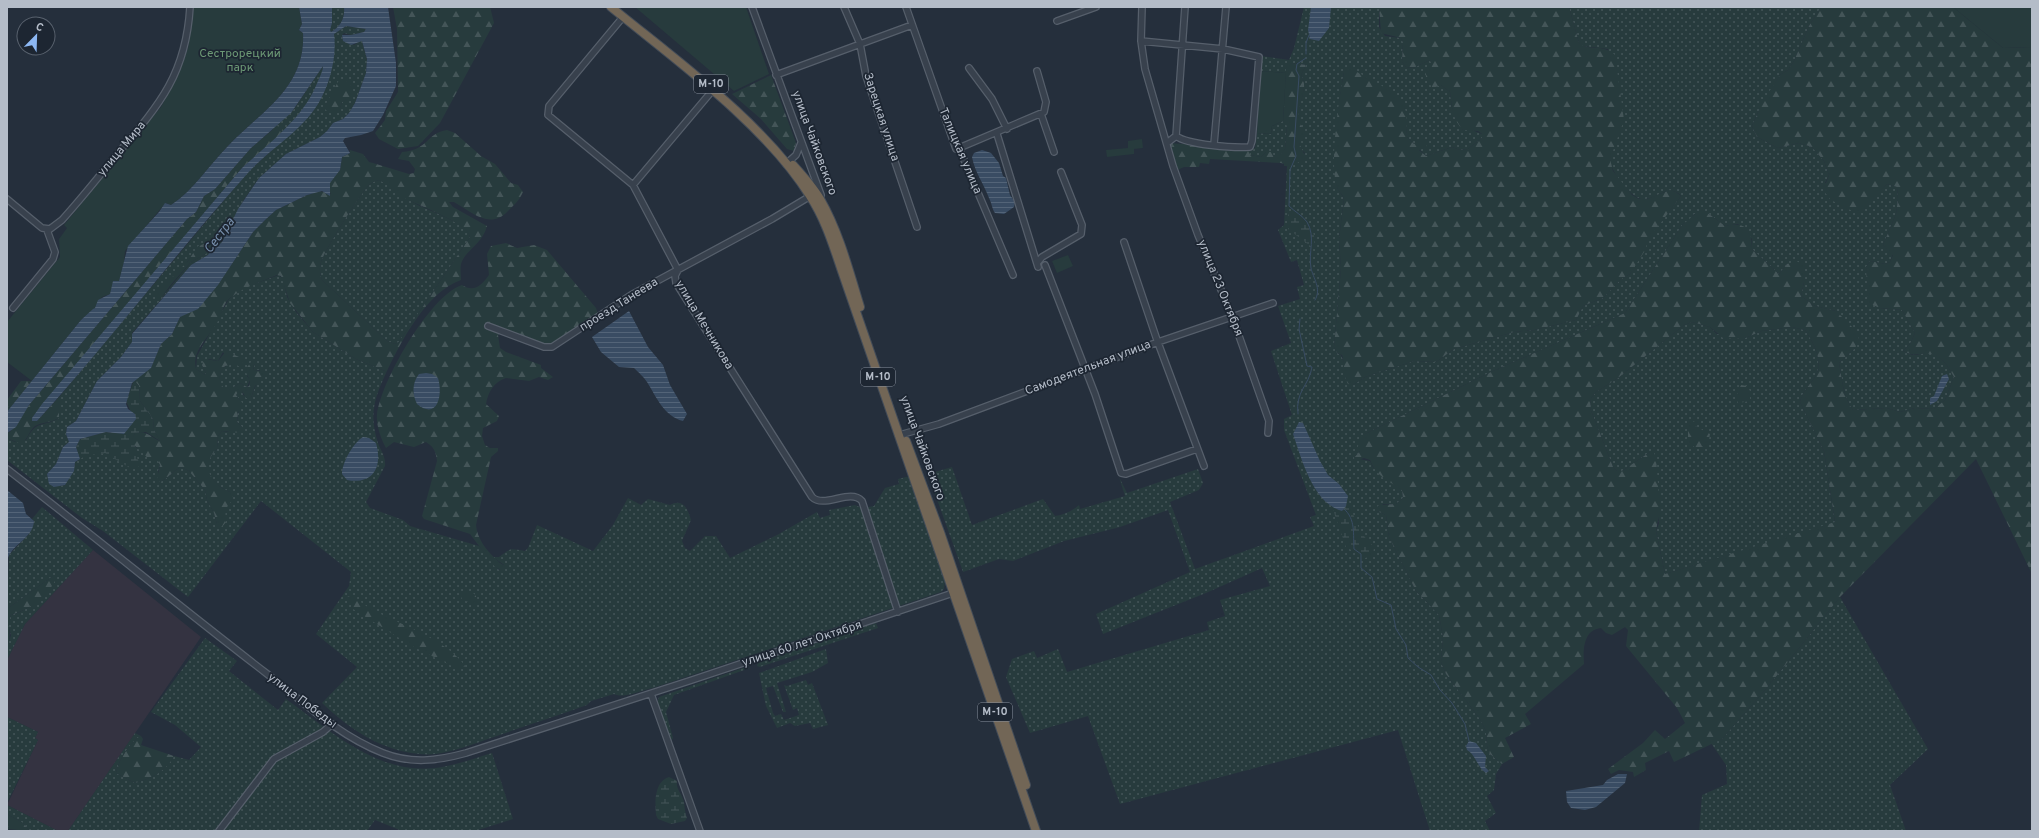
<svg xmlns="http://www.w3.org/2000/svg" width="2039" height="838" viewBox="0 0 2039 838" font-family="Overpass,sans-serif">
	<style>
		.medical { fill: #343341 }
		.grass { fill: url(#grass-dots); fill-rule: evenodd }
		.forest { fill: url(#forest-firs); fill-rule: evenodd }
		.wetland { fill: url(#wetland-marsh) }
		.green { fill: #273b3d }
		.water { fill: url(#water-rules) }
		.lines { fill: none; stroke-linecap: round; stroke-linejoin: round }
		.stream { stroke: #394c63; stroke-width: 1 }
		.minor-casing { stroke: #565f6b; stroke-width: 8 }
		.highway-casing { stroke: #434c58; stroke-width: 10 }
		.minor { stroke: #38414d; stroke-width: 5.5 }
		.highway { stroke: #726656; stroke-width: 8 }
		.labels { text-anchor: middle; dominant-baseline: central; stroke-width: 3.5; stroke-linejoin: round; paint-order: stroke }
		.shield { fill: #1d2632; stroke: #878f9b; stroke-width: 1 }
		.shield-label { font-size: 11px; font-weight: bold; fill: #b4bcc8 }
		.park-label { font-size: 12px; fill: #6c9875; stroke: #1d2632 }
		.street-label { font-size: 12px; fill: #b4bcc8; stroke: #1d2632 }
		.water-label { font-size: 13px; font-style: italic; fill: #768eaa; stroke: #1d2632 }
	</style>
	<defs>
		<pattern id="grass-dots" width="8" height="8" patternUnits="userSpaceOnUse"><rect width="8" height="8" fill="#273b3d"/><path d="M2 2h.1M6 6h.1" fill="none" stroke="#445558" stroke-width="1.8" stroke-linecap="round"/></pattern>
		<pattern id="forest-firs" width="22" height="20" patternUnits="userSpaceOnUse"><rect width="22" height="20" fill="#273b3d"/><path d="M5 1l3.5 6h-7zM16 11l3.5 6h-7z" fill="#445558"/></pattern>
		<pattern id="wetland-marsh" width="20" height="14" patternUnits="userSpaceOnUse"><rect width="20" height="14" fill="#273b3d"/><path d="M1 5h8M5 5V1M11 12h8M15 12V8" fill="none" stroke="#445558"/></pattern>
		<pattern id="water-rules" width="6" height="5" patternUnits="userSpaceOnUse"><rect width="6" height="5" fill="#394c63"/><path d="M0 2.5h6" fill="none" stroke="#536478"/></pattern>
	</defs>
	<rect width="100%" height="100%" fill="#252f3c"/>
	<path class="medical" d="M93,550l108,87 -133,194h-10l-51,-26 31,-65 -3,-2 3,-6 -31,-15v-57l18,-36z"/>
	<path class="grass" d="M332,7h12c1,11 -3,19 -13,25l-2,-2 3,-7z
		M1304,7h75v20l6,9 16,2 2,4 -1,20 4,5 7,1 17,-8 11,25 9,7 2,16 11,22h9l10,4v4l-14,11 -8,1 -8,-3 -26,9 -19,-19 -2,-28 -61,-37c-4,21 -15,103 -5,119 2,3 4,5 5,8l-5,40 2,29 -7,79 3,6 4,2 12,30 12,-8 49,-16 22,1 18,-13 60,-17 20,-2 42,-10 7,-14 20,-8 18,-19 9,-5 16,-33 35,-45c-12,-14 -25,5 -40,3 -11,-2 -32,-29 -31,-41 1,-4 3,-8 4,-12l-6,-97 -26,-3 -3,-3 -10,-36h252l-12,19 -15,35 -6,9 -8,5 -23,39 -5,12 5,11 21,11 21,-5 13,4 12,14 5,14 -4,8 53,10 9,-9 10,3 1,12 -2,15 -13,31 10,9 -3,8 -5,2 -15,-3 -4,6 2,15 12,26 22,2 13,23 -5,11 -7,7c15,8 14,1 27,2 12,2 19,15 24,24l-9,23 -11,9 -19,-1 -15,4 -13,-4 -34,2c-10,-13 -11,-31 -14,-47l16,-15 -19,-37 -21,-5 -14,-10 3,-14 -17,-18 -8,10 -27,-25v-10l-14,-15 -13,2 -16,-12h-15l-4,6 -7,4 -58,89 -132,58 -128,63 -5,17 -6,7 16,3 3,6 29,23 1,8 -7,6h-13l-6,7 9,4 3,22 27,54 23,24 4,22 -2,25 5,12 34,45 6,12 1,15 3,8 12,10 -6,10 -2,16 -7,6 9,17 -11,8 5,10h-60l-32,-101 -278,74 -32,-88 -58,17 -24,-56 6,-18 22,-8 3,7 21,-9 9,23 142,-42 -2,-8 18,-6 -5,-16 50,-14 -8,-18 -56,25 -103,41 -7,-20 94,-42 -22,-62 -48,17 -56,14 -51,20 -14,-2 -36,13 -35,-98 24,-7 20,58 71,-26 12,17c9,-1 17,-5 24,-11l1,4 45,-13 -6,-19 8,16 71,-24 5,14 -4,7 -29,12 25,67 119,-43 -4,-9 6,-2 -32,-85v-11l8,-4 -21,-64 20,-8 -13,-37 22,-7 -3,-12 7,-2 -7,-25 -6,2 -13,-32 6,-5 3,-59h5l13,-13c-9,-8 -6,-17 -6,-27 0,-4 -1,-7 -1,-10 0,-13 11,-28 3,-41l5,-10 -14,-2 -6,5v5l-26,-2 1,-15 28,4 5,-12z
		M346,26l20,3 -2,3 -13,3 -7,-2 -2,2v3l12,7 6,-4h2l5,19 -1,13 -11,30 -6,10 -6,6 -10,4 -6,8 -7,6 -34,17 -27,24 -16,23 -21,41 -4,4h-3l-7,9 -17,10 -59,68v9l-11,15 -24,24 -21,40 -9,6 -1,7 3,8 -6,5 -7,17 -9,10 2,6 8,6 8,-1 9,-17 1,-6 4,-2 -2,-8 34,-19 47,27 2,5 -2,6 2,11c9,-4 12,-11 21,-15l8,4 16,19 2,10 7,13 3,11 8,-17 7,-8 -2,-7c-20,-8 -32,-26 -13,-43l1,-13 4,-5 5,1 15,-5 -5,-5 3,-22 -4,-5 2,-4 4,-1 1,5 8,3c3,-10 8,-17 9,-28h-7l2,-7 -8,13 3,4 -3,7 -7,-4 -6,4h-11l-3,-4c-1,-9 1,-17 11,-19l-8,-12 -5,9 -9,-2 -7,6 4,8 -1,2 -9,-6 1,-13 32,-57 14,-11 36,-13 4,4 4,18 9,15 17,20 43,27 29,12 1,2c-12,26 -17,42 -8,70 3,8 8,14 7,23l-19,36 4,6 33,12 7,6 69,20 20,24 5,-5 -11,-8h6c12,-9 10,-9 26,-6l3,-3 9,-23 56,26 20,-26 15,-27 13,7 7,-6 22,6c13,-7 18,4 21,15l-9,21 3,7 5,3 15,-15h11l14,22 47,-23 40,-23 3,6 10,-3 -1,-5 26,-5 7,3 12,-2 11,-18 14,-4 -1,-5 12,-3 35,105 -1,8 -3,3 -288,96c-11,2 -28,11 -39,6l-23,7 -4,4c-31,11 -62,21 -93,32 -22,7 -50,20 -74,17 -38,-3 -71,-25 -98,-51l35,-36 -41,-33 33,-48 2,-14 -90,-71 -73,96 -85,-66 -21,-13 -75,-58v-22l8,4 11,-2c11,-21 16,-12 33,-22v-21l188,-224 61,-56 16,-25 10,-58zM332,95h19l-9,7 -2,6 -14,-4zM207,253l-16,9 -30,36 32,-44z
		M323,66c-1,24 -27,53 -43,69l2,-3 -10,-3 22,-20z
		M1283,121l4,4 -2,24 -6,8h-5l-3,-5h-5l-5,5 -11,-2v-7h5l2,-15 14,1 1,-8z
		M379,180c13,6 24,17 37,24 11,6 52,19 54,33l-71,105 -4,2 -8,-3 -65,-61c-2,-6 -3,-12 -1,-18 3,-11 38,-66 47,-76 3,-3 6,-5 11,-6z
		M1692,322l18,5 7,7 28,4 17,-7 30,-4 13,3c9,13 19,32 10,47 -6,9 -13,15 -15,25l24,49 11,72 -170,51 -9,-43 3,-8 -9,-71 -28,19h-5l-4,-4 -23,-59 1,-10 5,-6 22,-14 66,-53z
		M42,507l51,43 -68,74 -18,36v-13l4,-12 -3,-12 3,-8c24,-7 30,-19 42,-39l-46,33 2,-54 19,-20 6,-14 -2,-2z
		M1840,597l88,152 -38,36 16,46h-207l3,-36 25,-11 -1,-19 -15,-22 11,-4 43,-49z
		M876,623l2,5 -118,39 -3,-1 1,-4z
		M205,638l32,23 -8,10 49,39 8,-11c46,33 95,79 156,68 17,-3 34,-9 50,-14l21,66 -38,12h-73l-27,-11 -8,11h-299l67,-98 6,3c-11,6 -23,25 -25,37l19,10c16,-4 30,-12 39,-27l15,4 12,-13 -26,-22 -24,-13z
		M826,649l2,14 -16,9 -35,11 9,29h-3l-10,-26 -7,2 7,25 2,3 6,-2 3,6 15,-5 -2,-7 -4,2 -9,-25 3,1 19,-6 2,5 4,-2 16,42 -15,4 -3,-6 -15,3 -5,-3 -13,5 -11,-22 -7,-33z
		M746,667l4,1 -76,27 -8,17 7,26 -2,3 -14,-38 2,-6z
		M7,717l31,15 -3,6 3,2 -31,63z
		M7,805l51,26h-28l-7,-8 -16,-9z"/>
	<path class="forest" d="M393,7h97l4,16 -54,100 -22,23 -20,3 -19,-10 -4,-6 10,-13 1,-9 12,-19 -1,-63z
		M1379,7h190l10,36c11,9 23,0 36,12l9,65 -14,39 3,12 19,24 7,4h8l23,-9 6,2 5,4 -34,45 -1,8 -16,25 -9,5 -18,19 -20,8 -7,14 -42,10 -20,2 -60,17 -18,13 -22,-1 -49,16 -12,8 -5,-1c-5,-7 -3,-20 -6,-29l-5,-2 -3,-6 7,-79 -2,-29 5,-40c-1,-4 -3,-5 -5,-8 -12,-18 1,-97 5,-119l2,-4 5,1c15,8 49,23 54,40 3,8 1,20 2,28l7,7 7,-4 5,2 1,5 -8,3 7,6 26,-9 8,3 8,-1 14,-11v-4l-4,-3 -15,-1c-11,-11 -11,-23 -13,-38l-9,-7 -8,3 -6,-7 -2,-9 7,-6 -2,-6 -17,8 -7,-1 -4,-5 1,-20 -2,-4 -20,-5z
		M1821,7h132l50,41 29,-1v527l-56,-115 -136,138 -75,93 -43,49 -48,23 -5,-11 -24,12 1,7 -12,7 -1,-5 -14,-2 -8,4 -3,-5 35,-26 12,-13 10,9 20,-16 -8,-15 -51,-62 2,-16 -3,-3 -13,8 -6,-2 -5,-5c-18,2 -18,22 -17,36l-59,50 6,10 -26,14 9,19 -12,7 -12,-10 -3,-8 -1,-15 -6,-12 -34,-45 -5,-12 2,-25 -4,-22 -23,-24 -27,-54 -3,-22 -9,-4 -1,-3 3,-3 17,-1 7,-6 -1,-8c-13,-9 -26,-14 -32,-30l-6,-2 -9,3 -1,-3 6,-7 -2,-4 1,-8 6,-5 128,-63 132,-58 58,-89c7,-4 9,-9 16,-13l10,3 16,12c20,-4 27,2 27,23l27,25 8,-10 9,-3 7,3 1,18 -3,14 14,10 21,5 22,22 1,7 -4,8 -16,15c3,16 4,34 14,47l34,-2 13,4 15,-4 19,1 11,-9 9,-23c-5,-9 -12,-22 -24,-23 -13,-2 -12,4 -27,-3l7,-7 5,-11 -13,-23 -22,-2 -12,-5 -2,-36 4,-6 15,3 5,-2 3,-7 -10,-10 13,-31 2,-15 -1,-12 -10,-3 -20,22 -11,7 -25,-13 -8,-10 6,-15 -5,-14 -12,-14 -13,-4 -21,5 -21,-11 -5,-11 11,-25 17,-26 8,-5 6,-9 15,-35zM1692,322l18,5 13,11 12,1 10,-1 17,-7 30,-4 13,3c9,13 19,32 10,47 -6,9 -13,15 -15,25l24,49 11,71 -170,52 -9,-43 4,-21 -4,-52 -2,-5 -4,-1 -28,19h-5l-4,-4 -23,-59 1,-10 5,-6 22,-14 66,-53z
		M1292,63l14,2 -5,10c11,18 -12,35 3,55l-2,9 -3,4 7,15 -14,8h-8v-2l-3,-1 -71,-4 -1,5 -9,-1 -1,4h-15l-9,4 -8,-28 83,5v7l11,2 5,-5h6l2,5 5,-1 6,-7 2,-23 -4,-5 3,-53 1,-4z
		M771,75l25,68 -2,8 -7,-2 -26,-30 -29,-25z
		M343,79l7,4 3,8 -2,5 -9,6 -2,6 -5,4 -6,1 -4,-4 1,-5 13,-24z
		M277,126l6,2 -3,7 -38,33 -210,250v3h5l22,-24v21c-8,5 -17,4 -24,8 -6,5 -7,13 -14,18l-14,-6v-5l3,-1 19,-27 158,-186 9,-7 8,-16 11,-7 36,-41z
		M447,130l8,3 26,23 14,8 16,19 7,2 5,7c-4,9 -8,12 -15,19 -18,19 -35,2 -54,-9h-5l4,5 34,19c-5,19 -22,24 -26,38 -1,5 0,11 0,16 -35,12 -60,62 -75,93l-1,-2 -29,-12 -43,-27 -23,-29 -9,-27 -4,-1c-17,7 -33,12 -47,23 -6,5 -7,12 -10,19 -6,14 -19,24 -24,39 -1,5 -1,8 0,13l9,6 1,-2 -4,-8 3,-6 13,2 8,-10 13,6 5,4 -4,6 -5,-3 -10,2c-6,7 -7,14 -2,21h11l6,-4 7,4 2,-1 1,-5 -5,-11 6,-8 4,1 -2,7 10,1 3,5 -11,10 -4,12h-5l-4,-7 -4,1 -2,3 8,10 -6,7 -1,10 5,5 -1,6 -19,-2 -4,5 -1,13c-14,13 -10,29 5,39 3,2 7,3 11,6 -1,14 -10,8 -7,28l-4,5 -5,-3 -3,-11 -7,-13 -2,-10 -16,-19 -8,-4c-9,4 -12,11 -21,15l-3,-3 3,-14 -2,-4 -6,1 -20,-19v-4l3,-6c12,-3 15,4 25,8l-6,-11 -1,-11 -13,-18 -1,-15 -5,-6 17,-13 10,-23 11,-10 8,-17 47,-46 26,-39 12,-12 11,-10 31,-15 12,-4 12,3 -2,-3 1,-9 10,-12 2,-13 8,-4v-3l13,4 6,8 4,1 36,11 5,-1 1,-4 -6,-8 -11,-2 4,-7c27,-2 24,-19 45,-22zM379,180c10,5 16,13 25,18 13,7 64,25 66,39l-71,105 -4,2 -8,-3 -65,-61c-2,-6 -3,-12 -1,-18 3,-11 38,-66 47,-76 3,-3 6,-5 11,-6z
		M506,243l11,5 17,-3 13,5 49,58 2,6 -50,33 -47,-16 -3,4 2,13 6,4 35,13v3l12,9 -5,3 -9,-3 -10,4 -23,-3c-12,4 -18,14 -20,26l13,12 -2,5 -14,7 -1,8 3,9 5,3h8v3l-7,6 -15,68c1,14 11,26 21,35 3,4 7,4 9,8l-3,3 -8,-4 -25,-33 -46,-15 -2,-3 15,-55c-1,-9 -3,-14 -11,-19l-12,5 -20,-5 -8,6c-5,-9 -10,-23 -9,-33 3,-32 53,-120 85,-130 12,8 20,0 27,-10l-2,-21 4,-8z
		M204,244l5,2 -2,7 -16,9 -34,38 -2,-2 2,-5 31,-32 10,-15z
		M21,381h11l-25,31v-12z
		M1741,385l6,1 3,5v10l-12,2 -2,-6z
		M1695,421v5l15,8 -2,10 -11,5 -9,-7v-18z
		M53,576h2l1,3c-9,18 -26,30 -45,36 -5,13 2,18 -4,32v-38z
		M464,590c8,2 13,3 13,12l-5,2 -10,-5 -2,-5z
		M350,596c8,3 14,9 21,13 29,16 75,30 94,57l-2,2 -5,1 -46,-23 -59,-37 -6,-12z
		M141,736l2,3 -2,6 33,11c-8,15 -23,23 -39,27l-19,-10c2,-12 14,-31 25,-37z
		M7,814l16,9 7,8 -23,-2z"/>
	<path class="wetland" d="M1295,210c11,8 24,23 18,38l-25,-19v-14l3,-4z
		M134,380l5,6 1,15 13,18 1,11 6,11 -14,-9 -11,1 -3,7 4,8 -1,6 5,10 -2,4h-8l-25,-15 -6,2 -10,-1 -9,5 -4,-12 4,-8 26,-7 5,1 20,-21 -5,-11z
		M1348,496l2,11 11,26 13,14 -1,9 -8,2 -19,-11 -15,-43 5,5 10,-3z
		M669,777l8,4c-1,8 3,10 6,18 2,5 1,11 4,19l-2,3 -14,3 -13,-5 -2,-4c-1,-13 -2,-33 13,-38z"/>
	<path class="green" d="M194,7h105l3,17 -3,6 4,3c3,55 -42,78 -75,113 -19,19 -34,44 -57,59l-5,-2 -3,3 -38,45 -1,11 -5,19 -6,4 -3,9 -8,3 -7,11 -14,12 -49,61 -25,-19v-40l53,-65 -1,-18 8,-11 -3,-3 97,-118 16,-30 11,-29z
		M635,7h111l23,67 -35,17z
		M1953,7h79v40l-29,1z
		M1260,71l26,2 -3,48 -11,5 -1,8 -14,-1z
		M1142,139l1,9 -9,1v5l-27,3 -1,-7 22,-2v-7z
		M1068,255l5,11 -16,7 -5,-12z"/>
	<path class="water" d="M299,7h33v16l-2,7 1,2c10,-6 14,-14 13,-25h44l8,56v23l-13,29 -10,16 -12,4 -16,3 -2,3 7,12 -8,4 -2,13 -10,13v13l-8,-5 -15,4 -31,15 -11,10 -12,12 -35,53 -20,24 -18,8 -8,17 -11,10 -10,24 -19,15 -6,21 2,5 7,5 1,5 -12,15 -18,-2 -26,7 -4,8 4,12 -5,3 -1,9 -9,14 -11,2 -5,-3 -2,-10 9,-10 7,-17 6,-5 -3,-8 1,-7 9,-6 21,-40 24,-24 11,-15v-8l59,-69 17,-10 5,-8 5,-1 4,-4 16,-33 21,-31 27,-24 34,-17 7,-6 6,-8 10,-4 6,-6 6,-10 11,-30 1,-14 -5,-18 -11,4 -8,-4 -1,-6h9l13,-3 2,-3 -20,-3 -12,8c3,23 -4,50 -16,70 -18,29 -49,45 -71,70 -72,80 -137,167 -210,247h-5v-3l10,-14 200,-236c29,-27 62,-50 76,-87 2,-5 5,-10 5,-15l-32,47 -40,35 -36,41 -11,7 -8,16 -9,7 -158,186 -13,22 -9,6v-21l3,-4 71,-88 12,-11 2,-1 3,-8 12,-6 3,-13h6l9,-35 31,-34 6,-9 6,2c23,-15 38,-40 57,-59 33,-35 78,-58 75,-113l-4,-3 3,-6z
		M1311,7h20l-2,21 -10,13 -9,-2 -2,-9z
		M982,150l9,3 8,10 4,13 3,2 4,17 5,7 -1,5 -10,7 -9,-1c-3,-4 -3,-9 -6,-15 -5,-14 -14,-25 -17,-41l2,-4z
		M629,311l19,36 15,18 7,20 17,29 -4,7c-19,-5 -26,-23 -36,-39 -3,-5 -9,-10 -13,-14l-15,-1 -18,-15 -9,-15z
		M426,373l6,1 6,4c5,16 0,43 -21,26 -5,-10 -5,-21 2,-30z
		M1947,374l2,5 -12,22 -7,4v-7l4,-2 8,-20z
		M1299,422l4,1 17,38 8,14 11,9 9,12 -2,10 -4,5c-29,-8 -40,-51 -49,-77z
		M363,437l6,1 7,5c7,24 -3,42 -29,37l-5,-6c0,-11 11,-31 21,-37z
		M7,490l16,13 3,11 8,7c-1,18 -23,23 -27,40z
		M1469,741l7,2 10,13 -1,11 4,4 -3,2c-9,-6 -10,-18 -19,-23l-1,-4z
		M1618,774h9l-2,9 -29,24 -11,3 -14,-2 -4,-6 -1,-11 37,-6 4,-5z"/>
	<g class="lines">
		<path class="stream" d="M1306,54v-11l3,-8
			M1306,58l-9,6 -1,6 3,6 -5,71 2,9 -6,14 -1,36c6,6 13,9 18,16 9,15 1,30 4,46 2,10 11,21 4,32
			M1298,414c-3,-23 11,-28 14,-47l-5,-1 -8,-37 1,-10
			M1344,509c12,10 9,26 10,40l7,5v14l11,9 5,22 14,6 5,24 10,16 2,13 10,9 13,8 9,15 12,13 13,21 4,17"/>
		<defs>
			<path id="minor" d="M752,7l69,188
				M844,7l16,37 6,32 51,151
				M906,7l50,142 3,-1 54,127
				M1142,7l-1,34 4,28 28,97 25,69 34,81 37,105 -1,12
				M623,17l-74,89 -1,9 85,70 45,85 -3,6 1,7 136,214c12,12 38,-9 50,4l36,111
				M1057,21l39,-14
				M1141,41l82,8 36,8 -7,84 -2,6c-16,1 -62,-2 -74,-11l-9,7
				M969,68l23,31 15,30
				M776,75l136,-50
				M1041,114l13,38
				M997,134l41,133
				M1176,136l9,-129
				M1214,144l12,-137
				M959,148l85,-36 2,-10 -9,-31
				M786,164l10,-9 5,-12
				M633,185l79,-94
				M7,199l35,29 8,1 12,-9c20,-22 38,-45 57,-68 41,-48 67,-78 71,-145
				M1124,242l33,98 47,126
				M1037,263l5,-6 39,-23 1,-9 -21,-53
				M1045,265l50,129 26,79 5,1 71,-25
				M13,308l40,-49 2,-7 -8,-22
				M488,326l56,21h8l79,-52 141,-76 40,-24
				M903,434l36,-10 219,-82 115,-39
				M7,469c87,67 172,137 259,204 36,28 73,63 117,80 28,11 54,8 83,0l226,-73 264,-88
				M651,694l49,137
				M219,831l55,-72 49,-27 9,-8"/>
			<path id="highway" d="M611,7c66,54 154,117 199,189 16,24 24,52 33,78l193,557
				M793,165c10,11 20,22 27,34 19,33 29,72 40,108
				M906,441l35,94 85,250"/>
		</defs>
		<use href="#minor" class="minor-casing"/>
		<use href="#highway" class="highway-casing"/>
		<use href="#minor" class="minor"/>
		<use href="#highway" class="highway"/>
	</g>
	<g class="labels">
		<g class="shield">
			<rect x="694" y="75" width="34" height="18" rx="3"/>
			<rect x="861" y="368" width="34" height="18" rx="3"/>
			<rect x="978" y="703" width="34" height="18" rx="3"/>
		</g>
		<g class="shield-label">
			<text x="711" y="84">М-10</text>
			<text x="878" y="377">М-10</text>
			<text x="995" y="712">М-10</text>
		</g>
		<g class="park-label">
			<text x="240" y="54">Сестрорецкий<tspan x="240" dy="14">парк</tspan></text>
		</g>
		<g class="street-label">
			<text transform="translate(881 117) rotate(72)">Зарецкая улица</text>
			<text transform="translate(814 143) rotate(70)">улица Чайковского</text>
			<text transform="translate(122 149) rotate(-50)">улица Мира</text>
			<text transform="translate(960 151) rotate(67)">Талицкая улица</text>
			<text transform="translate(1220 288) rotate(68)">улица 23 Октября</text>
			<text transform="translate(619 305) rotate(-32)">проезд Танеева</text>
			<text transform="translate(704 325) rotate(59)">улица Мечникова</text>
			<text transform="translate(1088 368) rotate(-21)">Самодеятельная улица</text>
			<text transform="translate(922 448) rotate(70)">улица Чайковского</text>
			<text transform="translate(802 644) rotate(-18)">улица 60 лет Октября</text>
			<text transform="translate(302 701) rotate(37)">улица Победы</text>
		</g>
		<g class="water-label">
			<text transform="translate(220 236) rotate(-53)">Сестра</text>
		</g>
	</g>
	<rect width="2039" height="838" fill="none" stroke="#b4bcc8" stroke-width="16"/>
	<g transform="translate(36 36) rotate(23)"><circle r="19" fill="#1d2632" stroke="#59626e"/>
	<path d="M0-3L7 15L0 10L-7 15Z" fill="#8db8f4"/>
	<text y="-6" font-size="11" font-weight="bold" text-anchor="middle" fill="#b4bcc8">С</text>
	</g>
</svg>
